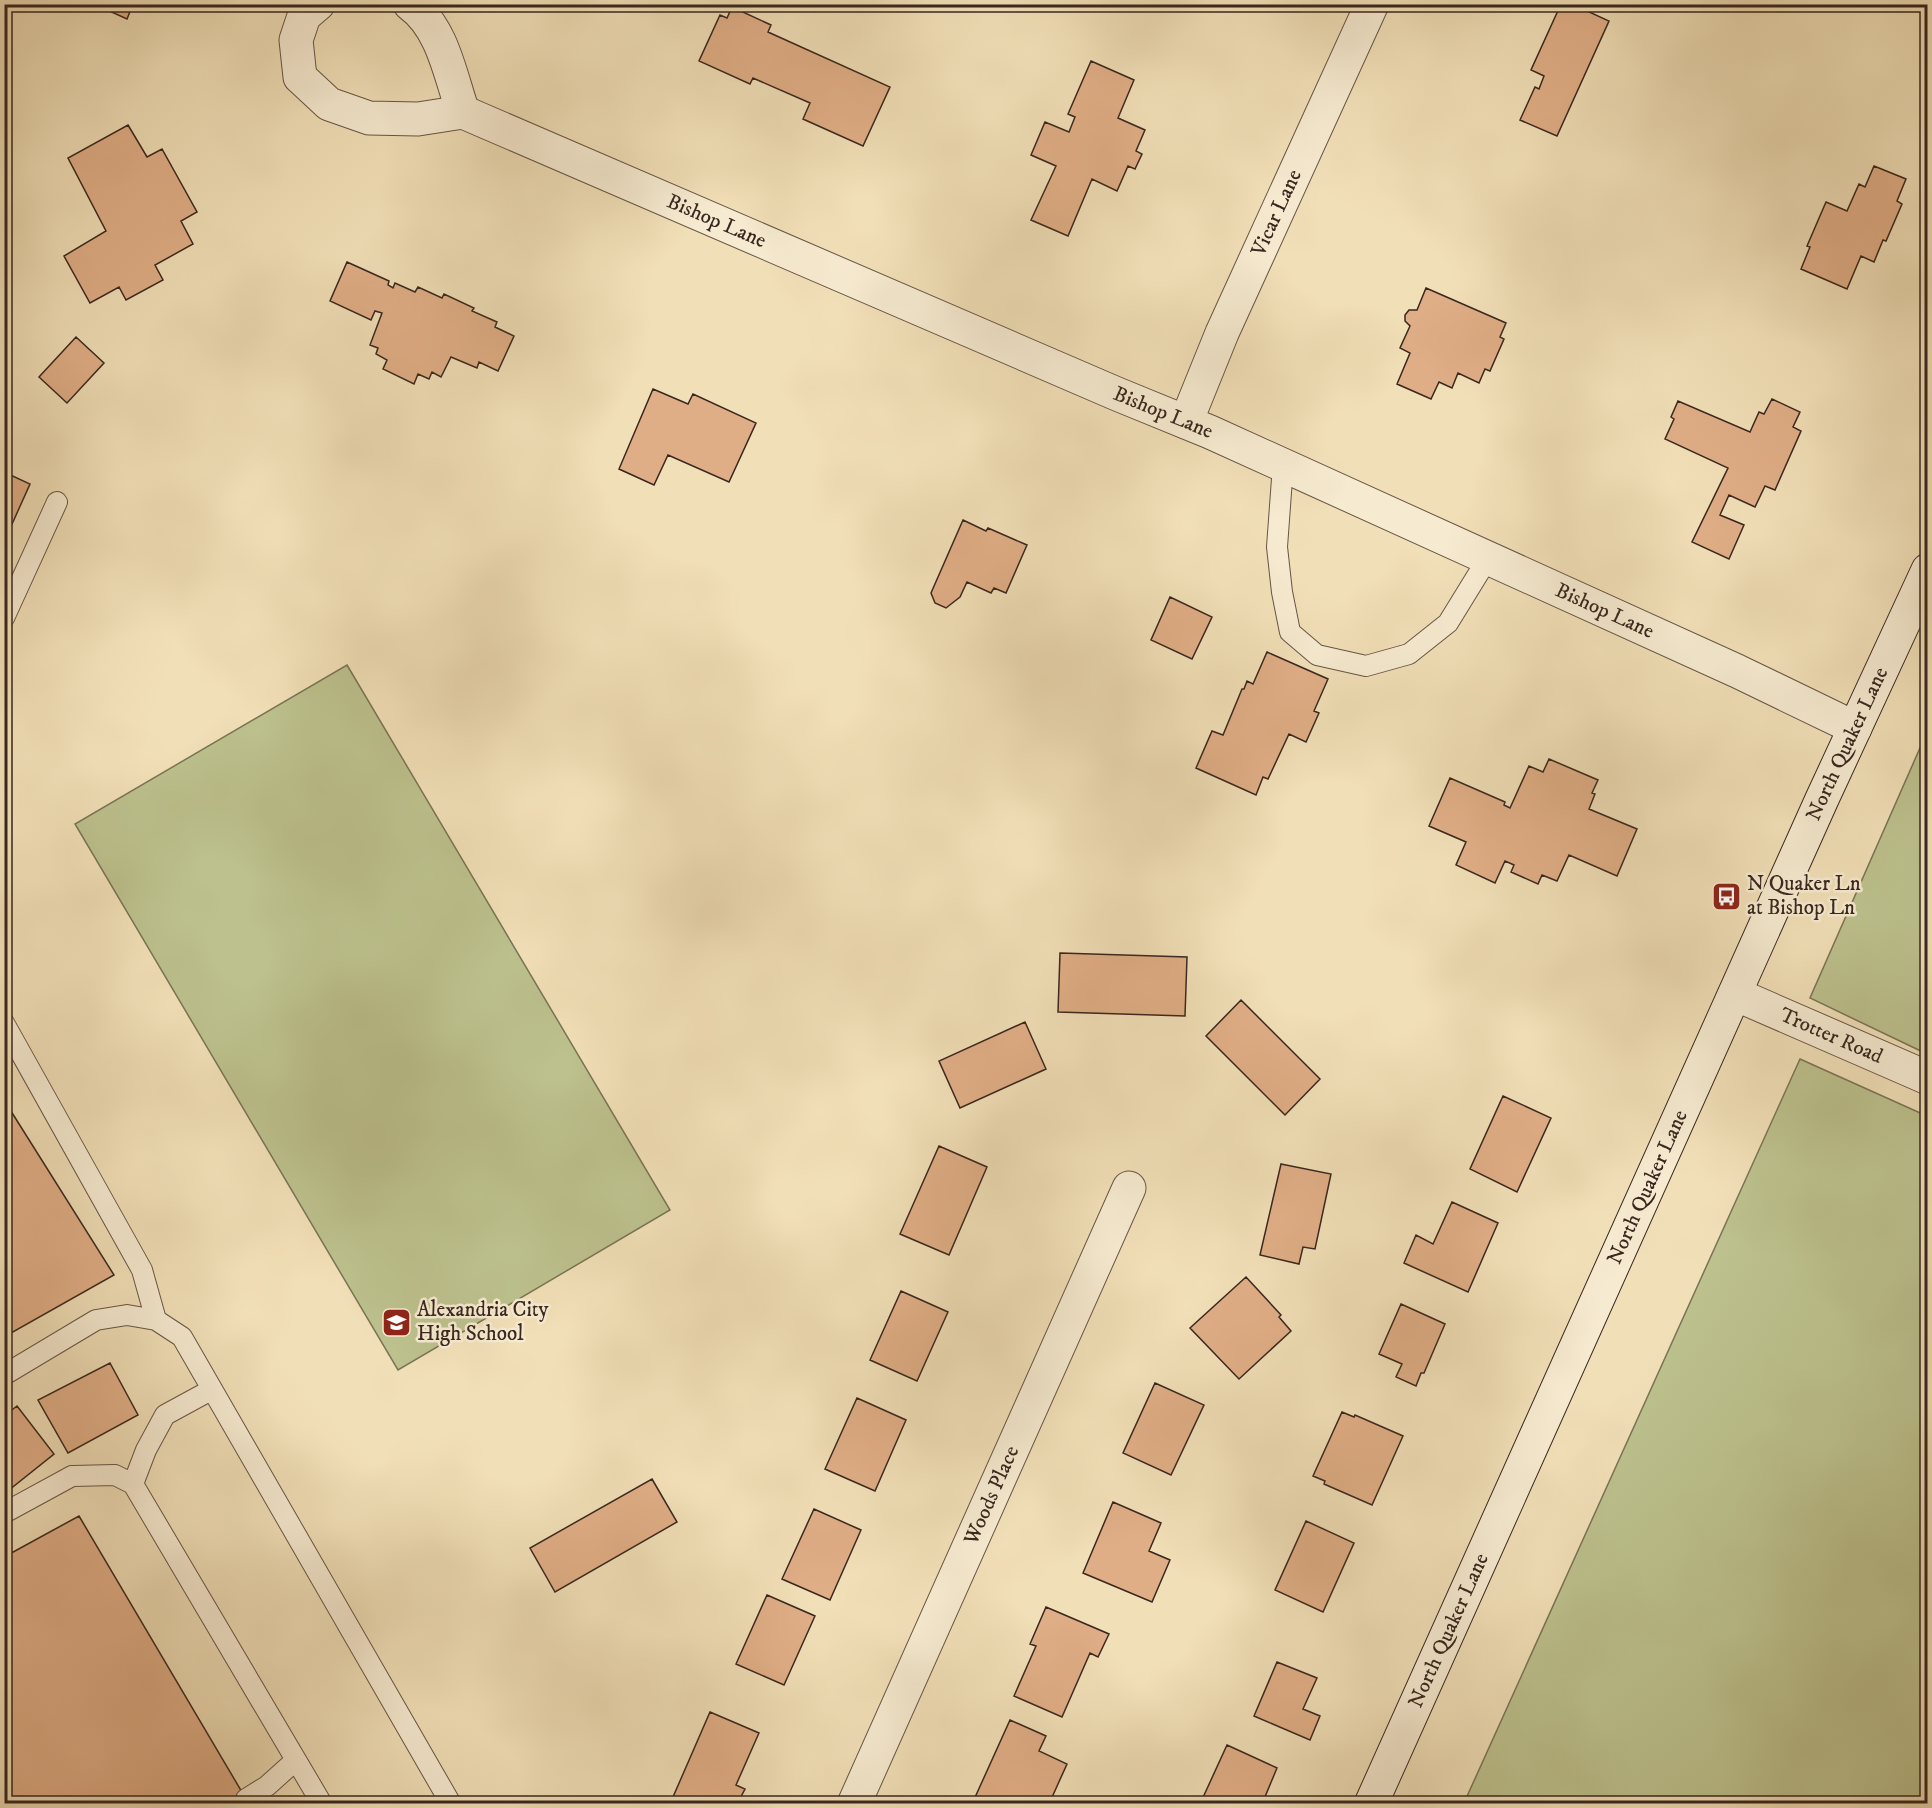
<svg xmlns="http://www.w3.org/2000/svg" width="1932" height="1808" viewBox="0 0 1932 1808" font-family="'IM FELL DW Pica',serif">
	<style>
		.green { fill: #bcc18d; stroke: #7a7456; stroke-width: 1.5 }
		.building { fill: #e0ae86; stroke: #39271f; stroke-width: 1.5 }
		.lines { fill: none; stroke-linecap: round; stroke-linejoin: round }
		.service-casing { stroke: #675545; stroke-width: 22 }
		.minor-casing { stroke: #675545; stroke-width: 35 }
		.secondary-casing { stroke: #39271f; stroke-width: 35 }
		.service { stroke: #f6ead0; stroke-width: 20 }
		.minor { stroke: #f6ead0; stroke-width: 33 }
		.secondary { stroke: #f6ead0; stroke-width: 33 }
		.labels { text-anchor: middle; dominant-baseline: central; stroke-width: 5; stroke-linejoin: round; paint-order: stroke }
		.street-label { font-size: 21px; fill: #39271f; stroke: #f6ead0 }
		.poi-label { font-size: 21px; fill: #39271f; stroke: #f6ead0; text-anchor: start }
	</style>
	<rect width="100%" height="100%" fill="#f1dfb7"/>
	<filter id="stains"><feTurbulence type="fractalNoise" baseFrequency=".00333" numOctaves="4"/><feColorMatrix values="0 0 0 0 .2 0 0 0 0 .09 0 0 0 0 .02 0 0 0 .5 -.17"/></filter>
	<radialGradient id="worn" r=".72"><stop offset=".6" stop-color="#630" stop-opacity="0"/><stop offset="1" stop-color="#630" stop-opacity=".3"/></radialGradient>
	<path class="green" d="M347,665l323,545 -272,160 -323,-546z
		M1927,732v322l-117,-56z
		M1800,1059l127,57v687h-463z"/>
	<path class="building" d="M99,4h34l-6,15 -29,-13z
		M1561,4h11l37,17 -52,115 -37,-16 15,-33 4,2 5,-13 -13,-6z
		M732,7l39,18 -3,7 122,55 -27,59 -60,-27 7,-16 -57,-25 -3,6 -51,-23 21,-46 7,3z
		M1091,61l43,19 -16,38 27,12 -9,21 6,3 -7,15 -7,-3 -11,25 -25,-12 -24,57 -37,-16 25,-54 -25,-11 14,-33 24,10 6,-15 -7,-3z
		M128,125l19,32 15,-8 35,63 -16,9 12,23 -38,21 8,15 -37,20 -7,-13 -29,16 -26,-47 42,-25 -38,-73z
		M1874,166l32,13 -9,22 5,3 -16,37 -3,-1 -9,22 -13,-6 -14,33 -46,-20 9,-22 -3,-1 19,-44 21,9 12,-27 6,3z
		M347,262l42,19 -1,4 5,3 2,-5 20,9 3,-5 24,11 2,-4 30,14 -2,3 25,11 -2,5 19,9 -16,35 -19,-9 -2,6 -26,-11 -10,20 -9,-5 -3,7 -11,-5 -4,10 -31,-15 4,-9 -11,-6 2,-6 -8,-3 12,-32 -7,-2 -4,9 -41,-19z
		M1426,288l80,35 -6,14 4,2 -14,32 -5,-2 -6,14 -21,-10 -6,15 -13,-6 -8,17 -34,-15 13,-31 -10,-5 10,-22 -5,-5v-6l4,-5h8z
		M76,337l28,26 -37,40 -28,-26z
		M653,389l35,15 5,-10 63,29 -27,59 -61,-27 -14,30 -35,-16z
		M1772,399l28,13 -7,15 8,4 -26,59 -10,-4 -10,21 -26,-12 -9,20 24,10 -15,34 -37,-17 36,-74 -63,-29 9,-20 -3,-2 7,-16 72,31 9,-20 5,2z
		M4,472l26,12 -26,58z
		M963,520l23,11 2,-3 39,17 -21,48 -12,-5 -3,5 -24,-11 -7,15 -14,11 -11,-5 -4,-10z
		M1170,597l42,20 -20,42 -41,-19z
		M1267,652l61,27 -14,32 5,2 -13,29 -17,-8 -21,45 -5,-2 -7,18 -60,-27 16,-37 11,4 19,-46h2l3,-8 6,3z
		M1549,759l49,21 -6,13 3,1 -6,15 48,20 -20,47 -48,-21 -12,26 -15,-6 -4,9 -27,-12 3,-7 -9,-4 -10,22 -39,-18 10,-23 -37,-16 21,-48 55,24 -1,3 6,3 19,-42 14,6z
		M1060,953l127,4 -2,59 -127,-4z
		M1241,1000l79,79 -35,36 -79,-79z
		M1025,1022l21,47 -86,39 -21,-47z
		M1503,1096l48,22 -34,74 -47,-23z
		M4,1100l110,175 -110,62z
		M939,1146l48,21 -38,88 -49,-21z
		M1281,1164l50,10 -16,75 -12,-2 -4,17 -39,-9z
		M1452,1202l46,21 -30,69 -64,-29 12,-28 17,9z
		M1246,1277l35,38 -2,2 12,14 -52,48 -49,-51z
		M901,1291l47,21 -31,69 -47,-21z
		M1401,1304l44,20 -21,49h-3l-5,13 -20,-9 6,-13 -23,-10z
		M110,1363l28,52 -70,38 -30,-53z
		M1155,1383l49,22 -33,70 -48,-22z
		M857,1398l49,22 -31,71 -50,-22z
		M17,1406l37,48 -50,40v-78z
		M1342,1412l12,5 1,-2 48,21 -31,69 -48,-21 1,-3 -12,-5z
		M652,1479l25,43 -122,70 -25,-44z
		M1113,1502l48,21 -12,28 21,9 -18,42 -69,-29z
		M814,1509l47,21 -31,70 -48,-21z
		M79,1516l170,288h-245v-247z
		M1306,1521l48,22 -31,69 -48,-22z
		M767,1595l48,21 -31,69 -48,-21z
		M1046,1607l63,27 -11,23 -8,-4 -28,64 -48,-21 22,-50 -6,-2z
		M1277,1662l40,16 -14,31 17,7 -10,24 -56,-24z
		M710,1712l49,21 -23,52 9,4 -8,15h-50l-14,-7z
		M1010,1720l36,16 -7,15 28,13 -18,40h-11l-7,-3 -1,3h-58z
		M1227,1745l50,23 -15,36h-62z"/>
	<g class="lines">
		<defs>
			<path id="service" d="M1283,465l-6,82 5,45 8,40 27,23 49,11 43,-12 39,-31 40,-65
				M4,618l53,-116
				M4,1023l138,247 14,50
				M4,1375l92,-55 31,-5 29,5 26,17 269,467
				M133,1484l13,-34 19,-35 46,-25
				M4,1513l68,-37 43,-1 18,9 189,320
				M246,1799l21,-13 29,-26"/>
			<g id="minor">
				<path d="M318,4l-14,12 -8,24 4,37 29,27 40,14 49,1 45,-7c-13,-37 -20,-84 -53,-108"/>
				<path id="s1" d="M463,112l654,282 93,38 527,239 118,57"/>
				<path id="s2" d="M1186,422l36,-89 150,-329"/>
				<path id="s3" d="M1735,994l193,84"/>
				<path id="s4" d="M854,1804l275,-616"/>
			</g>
			<g id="secondary">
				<path id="s5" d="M1371,1804l451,-1005 106,-229"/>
			</g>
		</defs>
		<use href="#service" class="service-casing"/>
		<use href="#minor" class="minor-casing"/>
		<use href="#secondary" class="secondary-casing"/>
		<use href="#service" class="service"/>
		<use href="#minor" class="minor"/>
		<use href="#secondary" class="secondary"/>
	</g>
	<defs>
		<symbol id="bus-square" viewBox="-11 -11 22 22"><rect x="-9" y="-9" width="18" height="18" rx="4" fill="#8f2418" stroke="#f6ead0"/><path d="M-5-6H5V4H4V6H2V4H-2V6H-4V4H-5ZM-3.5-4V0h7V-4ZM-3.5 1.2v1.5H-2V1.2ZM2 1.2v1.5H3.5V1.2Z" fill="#fff"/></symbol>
		<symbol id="school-square" viewBox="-11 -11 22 22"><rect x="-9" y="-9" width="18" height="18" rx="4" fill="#8f2418" stroke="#f6ead0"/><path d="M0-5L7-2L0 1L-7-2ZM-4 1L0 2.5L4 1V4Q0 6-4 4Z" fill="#fff"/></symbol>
	</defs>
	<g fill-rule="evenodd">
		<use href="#bus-square" x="1710" y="880" width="33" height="33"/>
		<use href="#school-square" x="380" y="1306" width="33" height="33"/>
	</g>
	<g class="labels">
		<g class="street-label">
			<text stroke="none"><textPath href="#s2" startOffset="228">Vicar Lane</textPath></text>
			<text stroke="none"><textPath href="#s1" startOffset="276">Bishop Lane</textPath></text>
			<text stroke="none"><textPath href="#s1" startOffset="762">Bishop Lane</textPath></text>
			<text stroke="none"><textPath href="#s1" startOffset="1246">Bishop Lane</textPath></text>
			<text stroke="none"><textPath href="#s5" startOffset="1162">North Quaker Lane</textPath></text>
			<text stroke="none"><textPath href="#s3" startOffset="105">Trotter Road</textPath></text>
			<text stroke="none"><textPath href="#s5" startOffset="676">North Quaker Lane</textPath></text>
			<text stroke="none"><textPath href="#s4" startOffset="338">Woods Place</textPath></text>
			<text stroke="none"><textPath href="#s5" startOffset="190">North Quaker Lane</textPath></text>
		</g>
		<g class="poi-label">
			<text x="1747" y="884">N Quaker Ln<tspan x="1747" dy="24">at Bishop Ln</tspan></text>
			<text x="417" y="1310">Alexandria City<tspan x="417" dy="24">High School</tspan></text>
		</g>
	</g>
	<rect width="1932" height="1808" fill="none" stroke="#f1dfb7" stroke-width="24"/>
	<rect x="6" y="6" width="1920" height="1796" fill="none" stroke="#39271f" stroke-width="3"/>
	<rect x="12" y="12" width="1908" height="1784" fill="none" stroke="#39271f" stroke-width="1.5"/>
	<rect width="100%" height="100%" filter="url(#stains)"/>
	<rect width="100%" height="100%" fill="url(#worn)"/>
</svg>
